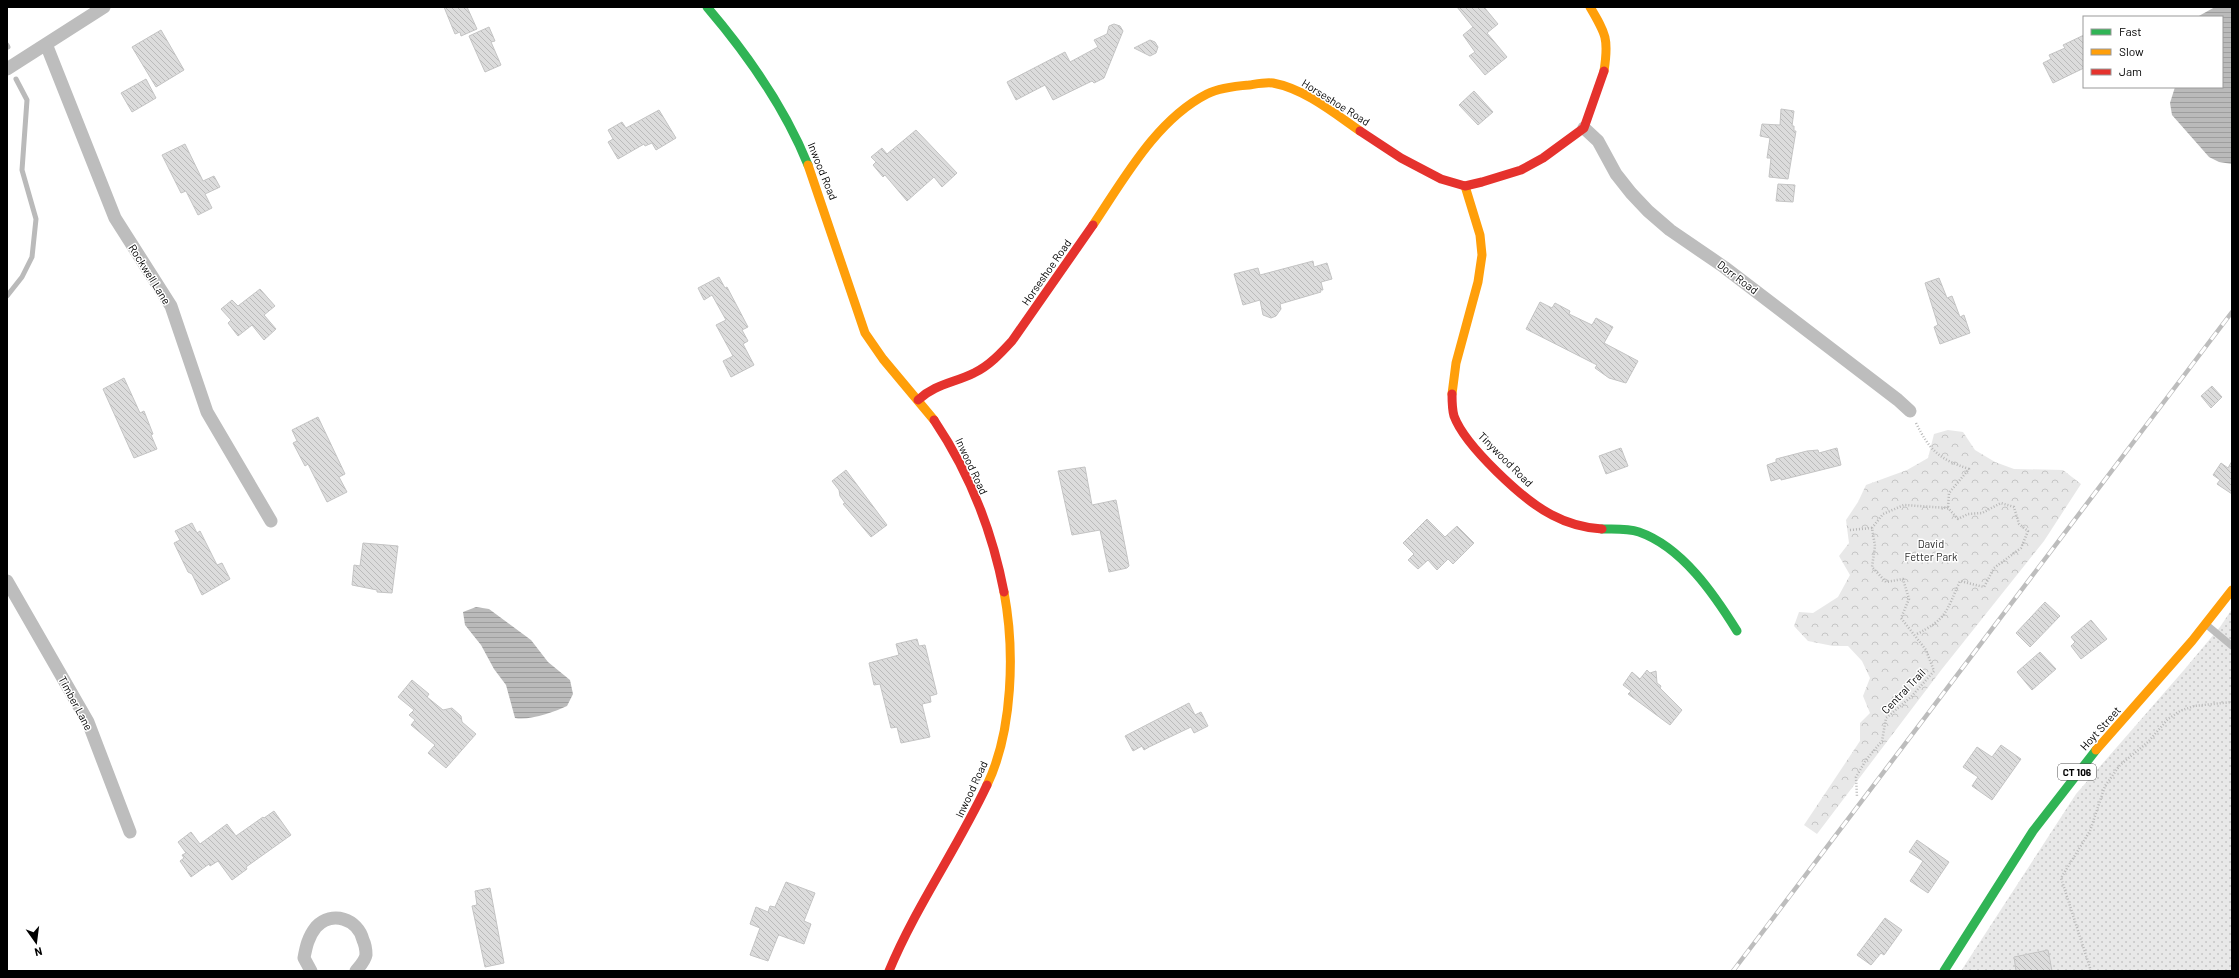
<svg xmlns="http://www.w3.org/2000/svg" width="2239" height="978" viewBox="0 0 2239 978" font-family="Barlow,sans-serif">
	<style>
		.grass { fill: url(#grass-dots) }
		.park { fill: url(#park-crowns) }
		.water { fill: url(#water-rules) }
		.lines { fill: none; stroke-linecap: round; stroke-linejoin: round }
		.stream { stroke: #bababa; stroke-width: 5 }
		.building { fill: url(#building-back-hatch); stroke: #c4c4c4 }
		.path { stroke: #b8b8b8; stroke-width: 2.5; stroke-dasharray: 1 2; stroke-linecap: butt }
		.lane { stroke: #bdbdbd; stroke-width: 7 }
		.street { stroke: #bdbdbd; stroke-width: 13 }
		.fast { stroke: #30b455; stroke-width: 9 }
		.slow { stroke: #ff9f0a; stroke-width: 9 }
		.jam { stroke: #e5322d; stroke-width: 9 }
		.rail-casing { stroke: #bdbdbd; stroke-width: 4.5 }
		.rail { stroke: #fff; stroke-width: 3; stroke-dasharray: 9; stroke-linecap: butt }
		.labels { text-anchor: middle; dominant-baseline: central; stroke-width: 3; stroke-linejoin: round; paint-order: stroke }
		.shield { fill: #fff; stroke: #4c4c4c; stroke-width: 1 }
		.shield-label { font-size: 10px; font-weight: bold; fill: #000 }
		.street-label { font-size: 11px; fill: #000; stroke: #fff }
		.park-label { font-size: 11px; fill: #2d2d2d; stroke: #fff }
	</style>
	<defs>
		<pattern id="grass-dots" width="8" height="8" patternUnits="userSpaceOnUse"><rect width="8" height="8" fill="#e8e8e8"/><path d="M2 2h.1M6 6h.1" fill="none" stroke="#c5c5c5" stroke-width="1.8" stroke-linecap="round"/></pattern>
		<pattern id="park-crowns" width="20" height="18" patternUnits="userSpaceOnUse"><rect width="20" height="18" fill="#e8e8e8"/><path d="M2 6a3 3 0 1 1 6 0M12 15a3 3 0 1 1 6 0" fill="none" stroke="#c5c5c5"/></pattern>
		<pattern id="water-rules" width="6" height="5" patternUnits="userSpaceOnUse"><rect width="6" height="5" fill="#bababa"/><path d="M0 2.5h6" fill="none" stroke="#9e9e9e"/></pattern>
		<pattern id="building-back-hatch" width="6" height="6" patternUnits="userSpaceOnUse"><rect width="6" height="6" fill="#dcdcdc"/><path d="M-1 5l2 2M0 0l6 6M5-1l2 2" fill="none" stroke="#bbb"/></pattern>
	</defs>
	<rect width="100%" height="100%" fill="#fff"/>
	<path class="grass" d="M2232,609v362h-271l115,-177 108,-124 36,-43z"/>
	<path class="park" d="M1948,430l15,2 12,18 20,12 19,7 49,1 18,14 -37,57 -102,128 -125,165 -13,-9 56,-84v-18l10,-10 -7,-17 7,-18 -8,-17 -14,-15h-15l-25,-5 -14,-15 5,-14 14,1 25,-16 12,-22 -11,-19 10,-13 -3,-23 12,-18 8,-17 41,-15 21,-12 6,-24z"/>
	<path class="water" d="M2215,7h17v157l-13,-2 -10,-5 -37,-42 -2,-12 5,-16h47v-70h-25z
		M476,607l13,2 42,31 17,22 22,18 3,14 -6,12c-13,6 -38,15 -52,12l-9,-33 -12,-16 -13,-24 -16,-20 -2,-13z"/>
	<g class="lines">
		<path class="stream" d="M7,45l1,2
			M7,296l15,-19 10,-20 4,-38 -14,-49 5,-70 -11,-21"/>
	</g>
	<path class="building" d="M444,7h23l10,22 -16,7 -1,-4 -5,2z
		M1457,7h27l14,17 -11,9 20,24 -22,18 -16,-19 6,-4 -12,-17 10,-8z
		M1114,24l6,2 3,5 -19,47 -10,5 -2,-2 -39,19 -8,-15 -29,15 -9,-18 58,-30 5,10 28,-15 -4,-7 13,-6 2,-8z
		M489,27l6,14 -4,1 10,23 -16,7 -16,-36z
		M161,30l23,40 -28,17 -24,-40z
		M2084,35v33l-31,15 -10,-20 8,-4 -2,-4 16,-7 -2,-3z
		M1150,40l5,2 3,5 -2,6 -6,3 -16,-8z
		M146,79l10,19 -24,14 -11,-19z
		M1474,91l19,21 -15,13 -19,-20z
		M1781,109l13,2 -2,15h2v5h2l-8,48 -19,-2 2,-19h-4l3,-20 -10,-2 2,-12 18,1z
		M659,110l17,28 -20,12 -4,-7 -7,3 -1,-2 -26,15 -10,-17 5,-3 -5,-9 14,-8 4,6z
		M916,130l41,43 -15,14 -8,-10 -27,24 -22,-26 -2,2 -10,-12 3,-3 -5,-5 11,-9 5,6z
		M185,144l18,37 11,-5 6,11 -15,7 7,14 -14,7 -12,-24 -5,2 -19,-38z
		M1778,184l17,1 -2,17 -17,-1z
		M1313,261l1,6 13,-4 5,16 -11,3 2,8h-3l1,2 -41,12 1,5 -5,7 -5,2 -8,-3 -3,-15 -17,5 -9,-31 24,-6 2,7z
		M719,277l6,11 2,-1 21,40 -6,3 6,11 -5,3 11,21 -23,12 -8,-16 10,-5 -17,-31 10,-5 -14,-25 -8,5 -6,-12z
		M1939,278l8,20 5,-2 8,21 4,-2 6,18 -30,11 -6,-17 4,-2 -13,-42z
		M260,289l15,17 -11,9 12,14 -12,11 -12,-15 -14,11 -10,-13 3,-3 -10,-11 11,-9 6,6z
		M1540,302l12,6 3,-5 15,8 -1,3 23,11 4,-7 17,9 -9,16 34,18 -12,22 -17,-5 -14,-10 2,-3 -71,-36z
		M124,378l16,35 4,-2 9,23 -2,1 6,14 -23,9 -31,-69z
		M2212,386l10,11 -11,11 -10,-12z
		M318,417l27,57 -6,3 8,15 -20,10 -19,-38 -3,2 -12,-23 4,-2 -5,-11z
		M1621,448l7,18 -22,8 -7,-18z
		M1837,448l4,17 -60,15v-2l-10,3 -4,-16 9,-3v-3l31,-8 11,-1 1,3z
		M2232,461v33l-15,-10 3,-4 -7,-5 8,-12 7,5z
		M1085,467l7,38 24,-5 13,66 -2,2 -18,4 -9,-42 -28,5 -14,-64z
		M846,470l41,55 -16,12 -28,-33 2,-1 -5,-7 -1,-6 -7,-9z
		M1427,519l18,18 12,-11 17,17 -21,21 -5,-5 -11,11 -9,-10 -10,9 -10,-9 6,-6 -11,-11z
		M192,523l5,10 3,-2 17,34 5,-2 8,16 -28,16 -10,-21 -4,-2 -14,-29 6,-3 -5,-9z
		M363,543l35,3 -6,47 -15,-1v-2l-25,-5 2,-20 6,1z
		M2045,602l15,14 -30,31 -14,-14z
		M2091,620l16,19 -26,20 -10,-13 4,-4 -4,-5z
		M917,639l2,7 6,-1 12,49 -7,2 1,6 -9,2 8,33 -29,6 -4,-16 -6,1 -11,-44 -6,1 -5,-22 30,-8 -3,-11z
		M2040,652l16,17 -24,21 -15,-18z
		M1647,670l3,3 6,-2 1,12 4,3 -1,2 22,22 -12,15 -42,-31 3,-3 -8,-6 9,-13 8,7z
		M412,680l17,14 -2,3 16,13 9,-2 9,8 1,6 14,12 -30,34 -18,-15 7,-8 -24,-20 4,-5 -6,-5 5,-5 -16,-13z
		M1189,703l6,12 6,-3 7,14 -14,7 -3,-6 -42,20 -5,3 -2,-4 -9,5 -8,-15z
		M2001,745l20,14 -29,41 -20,-14 6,-9 -15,-10 14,-20 15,10z
		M274,811l17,24 -45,32 1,2 -15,11 -14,-19 -8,5 -1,-2 -18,13 -11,-16 4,-3 -2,-3 4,-2 -8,-11 13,-10 9,12 27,-20 9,12 27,-19 1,1z
		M1917,840l32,22 -21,31 -18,-12 13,-20 -14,-9z
		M786,882l29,11 -11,28 7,3 -7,20 -25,-9 -1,1 -10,25 -18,-6 10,-27 -10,-4 6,-17 12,5 2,-6 5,1z
		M490,888l14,75 -19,4 -13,-61 5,-1 -2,-14z
		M1885,918l17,12 -18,25 -3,-2 -10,12 -14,-10z
		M2048,950l4,21h-36l-2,-14z"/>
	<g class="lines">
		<path class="path" d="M1916,423c14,28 23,36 53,46l-20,24 -1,15
			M1872,528l11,-14 21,-9 44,3 10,11 10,-5 14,-1 19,-10 13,4 5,17 9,7 -7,17 -27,20 -10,19 -24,-6c-14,31 -13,38 -45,54
			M1850,530l22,-2 3,18 -3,21 14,15 17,-3 6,20 -8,19 25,32 8,21 -23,26 -25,21 -4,23 -16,19 -10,17 1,20
			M2091,971l-30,-93 29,-47 15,-45 15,-21 28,-23 20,-23 12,-8 14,-5 38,-4"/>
		<path class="lane" d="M2208,626l24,20"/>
		<path class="street" d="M46,44l69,174 56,88 36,106 64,109
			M7,69l97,-62
			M1584,128l14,13 18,33 15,19 17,18 22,19 54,37 174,133 12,11
			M7,581l81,141 42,110
			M311,971l-7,-13c2,-11 4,-21 12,-31 16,-17 42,-8 47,13 2,4 3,11 3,15 -1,6 -7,12 -10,16"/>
		<path class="fast" d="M707,7c41,48 77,99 101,158
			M1602,529c12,0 25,-1 37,3 43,15 75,62 98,99
			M1944,971l89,-140 63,-81"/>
		<path class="slow" d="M1590,7c16,27 19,32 14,64
			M808,165l57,168 18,26 51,61
			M1093,225c31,-46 63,-105 114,-131 12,-6 29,-8 42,-9 7,-1 16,-3 24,-2 32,6 61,30 87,48
			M1452,394l4,-31 22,-81 4,-27 -2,-20 -15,-49
			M2096,750l96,-109 40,-51
			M987,785c26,-54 28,-135 17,-193"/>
		<path class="jam" d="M1360,131l41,27 40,21 24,7 17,-4 39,-12 22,-12 41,-30 20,-57
			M1452,394c0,7 0,15 2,22 11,30 70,85 98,99 15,8 33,13 50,14
			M918,400c17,-16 36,-17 56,-27 15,-7 27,-20 38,-32l81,-116
			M934,420c35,52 58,110 70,172
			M889,971c27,-65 68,-122 98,-186"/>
		<defs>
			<path id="rail" d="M1733,971l499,-659"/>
		</defs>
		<use href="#rail" class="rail-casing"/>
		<use href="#rail" class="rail"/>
	</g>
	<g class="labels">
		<rect class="shield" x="2058" y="764" width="38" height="16" rx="3"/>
		<g class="shield-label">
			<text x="2077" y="772">CT 106</text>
		</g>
		<g class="street-label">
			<text transform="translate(1336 102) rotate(32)">Horseshoe Road</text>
			<text transform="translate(823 171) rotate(68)">Inwood Road</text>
			<text transform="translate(1046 272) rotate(-55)">Horseshoe Road</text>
			<text transform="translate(150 274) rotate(58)">Rockwell Lane</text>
			<text transform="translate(1738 277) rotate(37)">Dorr Road</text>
			<text transform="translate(1506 459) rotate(45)">Tinywood Road</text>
			<text transform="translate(972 466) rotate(65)">Inwood Road</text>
			<text transform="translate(1903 691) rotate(-46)">Central Trail</text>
			<text transform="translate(76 703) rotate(62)">Timber Lane</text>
			<text transform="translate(2100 728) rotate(-48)">Hoyt Street</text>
			<text transform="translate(971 789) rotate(-65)">Inwood Road</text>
		</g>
		<g class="park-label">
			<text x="1931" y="543">David<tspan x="1931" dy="13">Fetter Park</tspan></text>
		</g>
	</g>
	<rect width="2239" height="978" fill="none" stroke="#000000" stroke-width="16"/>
	<rect x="2083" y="16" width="140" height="72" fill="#ffffff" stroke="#999999"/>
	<rect x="2091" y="29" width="20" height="6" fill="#30b455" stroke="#999999"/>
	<text x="2119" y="36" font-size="12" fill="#000000">Fast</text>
	<rect x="2091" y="49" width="20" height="6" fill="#ff9f0a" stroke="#999999"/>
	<text x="2119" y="56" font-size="12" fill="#000000">Slow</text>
	<rect x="2091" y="69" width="20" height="6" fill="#e5322d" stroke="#999999"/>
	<text x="2119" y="76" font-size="12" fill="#000000">Jam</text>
	<g transform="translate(36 942) rotate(166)" stroke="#ffffff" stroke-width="3" paint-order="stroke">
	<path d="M0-3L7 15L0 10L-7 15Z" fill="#000000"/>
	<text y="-6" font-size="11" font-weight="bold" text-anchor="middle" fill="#000000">N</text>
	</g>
</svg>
